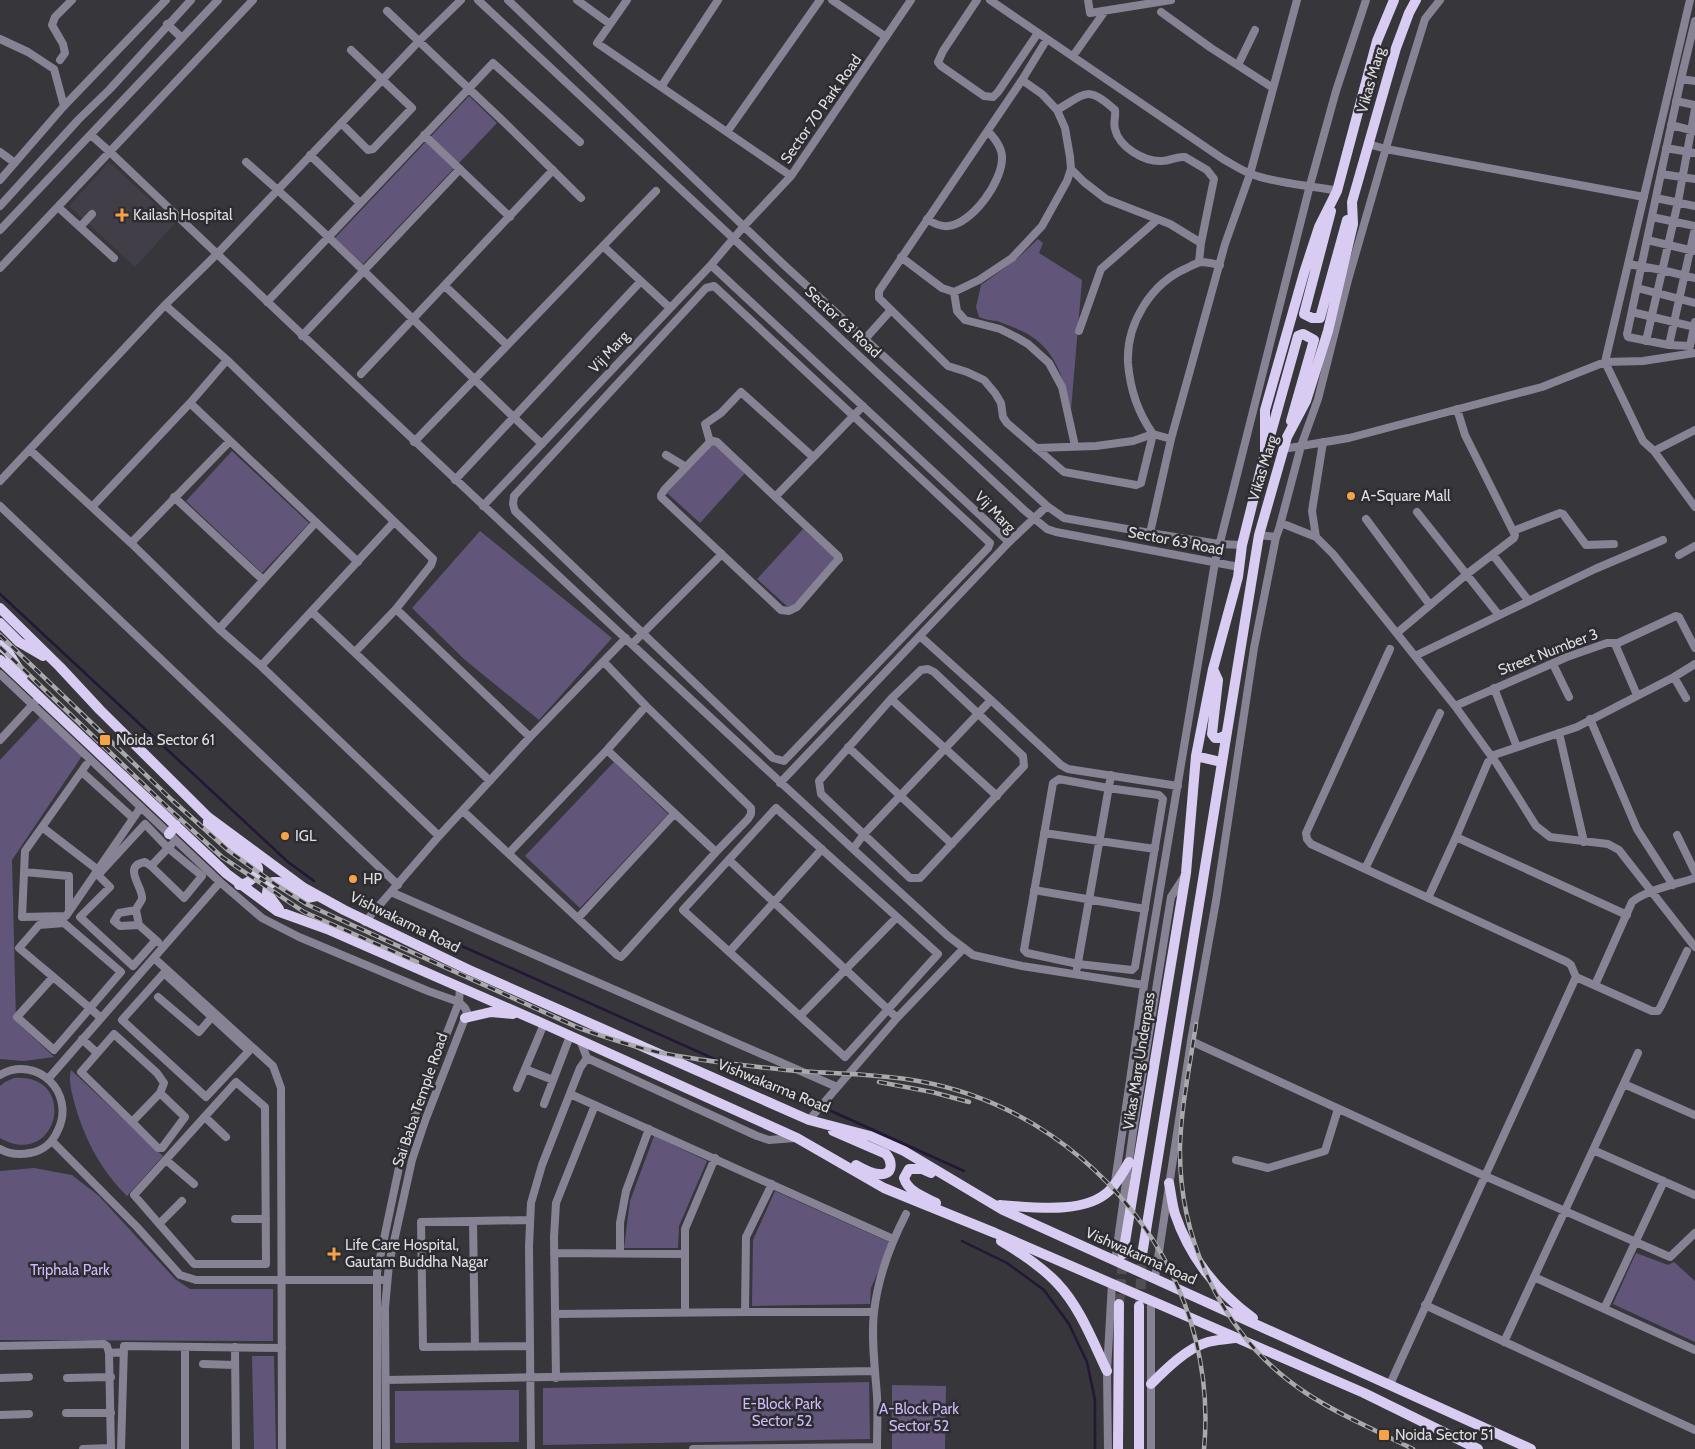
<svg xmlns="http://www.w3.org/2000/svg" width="1695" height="1449" viewBox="0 0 1695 1449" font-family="Cabin,sans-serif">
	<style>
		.built { fill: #413e48 }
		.green { fill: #615679 }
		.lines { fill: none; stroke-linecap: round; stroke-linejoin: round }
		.stream { stroke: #231637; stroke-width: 2.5 }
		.major-tunnel { stroke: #504f53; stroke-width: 10; stroke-dasharray: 10 5; stroke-linecap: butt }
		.minor { stroke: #878294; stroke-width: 8 }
		.major { stroke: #d8ccf2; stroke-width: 10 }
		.rail-casing { stroke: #aaa9ac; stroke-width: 4.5 }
		.rail { stroke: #2d2c30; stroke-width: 2.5; stroke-dasharray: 8; stroke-linecap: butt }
		.poi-dot { fill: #f6a247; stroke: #2d2c30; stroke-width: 2 }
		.labels { text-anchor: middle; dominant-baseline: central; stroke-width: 5; stroke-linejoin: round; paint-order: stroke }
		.street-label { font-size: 15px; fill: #dfdee1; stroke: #2d2c30 }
		.poi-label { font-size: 15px; fill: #dfdee1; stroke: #2d2c30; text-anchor: start }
		.park-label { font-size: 15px; fill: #ceb9fa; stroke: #2d2c30 }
	</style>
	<rect width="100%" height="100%" fill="#37363a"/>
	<path class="built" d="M109,162l66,61 -40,44 -66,-61z"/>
	<path class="green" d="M469,96l28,27 -134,141 -28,-26z
		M1038,239l5,4 -4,10 43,27 -11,130c-9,-37 -17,-67 -56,-82 -6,-2 -12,-5 -18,-7 -6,-1 -12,-1 -18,-4l-3,-10 5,-22 36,-26z
		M713,442l33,30 -46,51 -33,-30z
		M232,451l77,72 -47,50 -76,-72z
		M803,529l33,30 -46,50 -33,-30z
		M480,531l132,107 -73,82 -74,-60 -53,-52z
		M40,717l42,39 -70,104 4,161 38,36 -30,4 -24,-2v-299z
		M614,762l54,52 -88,94 -55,-52z
		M71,1070l92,86 -36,40c-26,-26 -42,-56 -52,-91 -3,-12 -7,-23 -4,-35z
		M14,1078c66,-5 44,93 -14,60v-52l5,-4z
		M654,1136l53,25 -28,65 -1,22h-54l6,-47z
		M34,1168l38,7 27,21 76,83 15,10h83v52l-273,-1v-169z
		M775,1191l116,52 -20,45 -1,16 -118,2 1,-66z
		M1636,1253l32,12 6,-3 21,19v61l-82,-38z
		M252,1356h22l2,93h-22z
		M869,1382l1,57 -327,6v-57z
		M892,1385l54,1 -1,63h-53z
		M519,1390v52l-124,1v-52z"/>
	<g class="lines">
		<path class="stream" d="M0,594l288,268 26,19
			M390,914l421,188
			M829,1110l135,61
			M962,1241l45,22 37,27 25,34 18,38 8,38v49"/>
		<path class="major-tunnel" d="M1119,1304l4,-46
			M1140,1304l2,-49"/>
		<path class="minor" d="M478,0l546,510 23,19 9,3 183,35
			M508,0l275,264 264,242 17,12 86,15 69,11 23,1
			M577,0l33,24
			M627,0l-30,43 194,133
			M832,0l54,37
			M977,0l-34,51 -5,11 3,4 43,30 9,1 5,-5 40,-59
			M990,0l233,159c9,5 18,11 28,15 27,10 58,11 86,17
			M1088,0l2,13 81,-13
			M1690,0l-85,362 38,79 11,10 41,56
			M387,11l117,111 77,76
			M1161,12l50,36 62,40
			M1695,21l-14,58 -54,255 1,3 41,8 21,1 5,-24
			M167,24l15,14
			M0,39l28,13 26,17 10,37
			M1047,39l-25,41 -143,211v7l69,68 19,6 17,8 11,13 6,10 2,14 4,6 57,49 72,13 5,-2 12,-49
			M1073,56l32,-45
			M60,60l5,-7 -2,-9 -11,-19 3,-8 17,-17
			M1238,65l17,-35
			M1681,79l14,2
			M661,87l57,-87
			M1676,101l19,4
			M1057,110c29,-17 31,-25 58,0 1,7 -2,12 0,19 4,18 29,33 47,32 8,0 15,-5 23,-4l22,13 7,9 -13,64 -2,19
			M341,123l27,27 5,-1 39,-41 -61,-58
			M1671,125l24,6
			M727,132l93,-132
			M91,135l19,17c277,264 555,526 838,784l25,19 49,11 122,19
			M424,135l86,82
			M1368,144l18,5 258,48
			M1666,148l29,5
			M0,152l15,11
			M310,155l50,48
			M246,162c103,89 196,189 296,282
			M1071,169l13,13 22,17 64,25 31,19
			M1661,174l34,5
			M0,180l64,-74 102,-106
			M1656,198l39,8
			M0,206l78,-86 32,-31 81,-89
			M58,207l56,51
			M1652,217l43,9
			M927,219c6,4 13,8 21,7 24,-2 55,-45 54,-69 0,-10 -8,-19 -14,-26
			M80,227l12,-13
			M0,230l218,-230
			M1647,240l47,11
			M603,246l67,62
			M901,257l41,31 12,4 25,-12 33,-22 30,-32 25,-45 4,-12 -1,-12 -5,-29 -8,-18 -15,-16 -20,-14
			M1628,264l34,6 33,8
			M711,265l298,277
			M0,268l253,-268
			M445,286l62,59
			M714,286l276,257 -2,5 -204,213 -11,-3 -258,-247 -2,-7 1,-8 192,-208z
			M1637,288l58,15
			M954,292l3,19 8,9 35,9 16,8 12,7 21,19 13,24 13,59
			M267,302l226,-239 87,79
			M165,305l62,55 206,199 -2,6 -35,44 -41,43
			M1632,312l63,15
			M1079,331l22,-62 56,-49
			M302,336l158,-167
			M865,339l26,-29
			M1646,341l32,-139 17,-93
			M1669,345l26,-117
			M361,374l192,-204
			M190,403l168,159
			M1153,434c-15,-21 -23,-45 -25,-71 -2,-39 23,-80 59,-95 4,-2 9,-5 14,-6 6,0 13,2 19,3
			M713,441l4,1 121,114 1,3 -3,3 -39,45 -8,4 -8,-1 -120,-113v-2l4,-6 44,-46z
			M414,442l242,-251
			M710,442l-5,-18 16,-11 20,-21 72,65
			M1323,442l-11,69 4,26 17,17 122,152 42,58 39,62 14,11 58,7 11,6 76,97
			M1036,448l60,-2 37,-5 20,-7 18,5
			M1283,449l66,-11 193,-51 63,-25 38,-1 52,-8
			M30,450l101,93 88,86 42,37 178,170
			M1654,451l41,-21
			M666,455l20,12
			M455,480l186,-199
			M0,481l165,-176 52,-51 202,-213 42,-41
			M776,496l87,-90
			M174,497l89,83
			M0,506l398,379
			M483,506l228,-241 33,-39 47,-50 120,-176
			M92,507l98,-104 37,-43
			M1417,512l81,102
			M1366,519l64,86
			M1281,523l35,14
			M1513,531l47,-18 3,1 23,31 28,-1
			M1150,533l21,-94 54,-195 25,-70 47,-174
			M1259,535l17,2 3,-8 22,-83 17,-47 30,-119 51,-177 26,-84 15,-19
			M131,543l99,-102
			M1493,555l35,45
			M1679,555l16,-9
			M396,609l134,128
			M312,612l178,169
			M219,629l97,-107
			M1397,633l70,-59 47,-36 1,-3 -50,-100 -8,-26
			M920,636l71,64 70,65 7,4 110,17
			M632,644l90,-90
			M1615,644l22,51
			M1390,649l-84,184 1,6 4,5 256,118 4,3 5,12 76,34h6l3,-5 26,-55
			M1415,656l180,-87 68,-29
			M1553,664l16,33
			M261,666l133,-144
			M928,669l6,3 89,84 1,10 -104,112h-10l-89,-84 -2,-13 72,-82 30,-29z
			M0,674l220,208 42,36 37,19 129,54 31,11 6,6 2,4 -2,6 -40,103 -13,39 -23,104 -4,44 1,141
			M1674,677l12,21
			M1494,688l23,59
			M891,699l106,97
			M1455,706l112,-49 40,-14h11l58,-27 3,1 16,31
			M1590,719l47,110 36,56
			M1559,733l25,109
			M0,740l36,-39
			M848,747l104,97
			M607,750l109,102
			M1491,756l86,-29 97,-50 21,-13
			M86,765l-61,86 -3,66 44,-1 75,-109
			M82,772l51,46
			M1059,779l49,9 51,7 4,4 -28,168 -3,3 -54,-6 -51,-11 -3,-3 29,-167z
			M780,783l229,-241 38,-36
			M776,808l162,146 -93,103 -162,-147z
			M463,811l154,144 4,2 3,-3 92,-102 32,-33 3,-5v-6l-105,-102 -42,-44
			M42,827l56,43
			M1044,833l111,16
			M1677,835l18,37
			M1456,837l171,78
			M853,849l11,-15 127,-134
			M509,853l98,-103 39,-44
			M729,860l168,158
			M151,866l33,32 18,-22 -34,-28 -23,-24 -47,51 12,12 -30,30 53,49 23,-26
			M1365,869l75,-156
			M24,872l45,4v34
			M1034,890l111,19
			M391,892l446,195
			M1428,898l28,-61 32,-75
			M136,910l-17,3 -5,8 6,5 19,-1 19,17
			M578,918l96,-104
			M365,922l74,-86 91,-99 96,-99
			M139,925l-3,-15c1,-4 5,-8 6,-11 2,-11 -21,-33 3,-37l6,4 20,-21
			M729,952l93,-103
			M154,958l119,108 8,22 1,361
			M1077,968l34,-193
			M164,973l85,78 -43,46 -84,-77z
			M53,977l-36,40 37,33 67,-78 -57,-49 -25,2 -20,23c27,23 55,46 82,70
			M1595,985l37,-83c14,-12 45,-18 63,-24
			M158,997l41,35 13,-15
			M800,1016l97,-99
			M114,1034l43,39 7,10 -4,10 -28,29 -51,-50z
			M82,1039l15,14
			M580,1040l7,18 170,78 12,4 26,-2
			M1191,1041l294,135 185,81 25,-24
			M525,1069l28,11
			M0,1075c37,-21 76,18 58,55 -5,12 -15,21 -28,23 -10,2 -21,1 -30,-4
			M48,1079l172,-197
			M236,1082l29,25 1,157h-72l-60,-69z
			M1624,1084l71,31
			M517,1088l27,-64
			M570,1094l323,145
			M544,1104l26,-68
			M205,1117l21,20
			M809,1120l88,-102 67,-70
			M132,1122l26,26h4l23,-31 -25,-24
			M52,1141l85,86 43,48 16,5h186
			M1593,1150l102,45
			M166,1160l28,24
			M1236,1160l32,8 57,-17 13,-42
			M1115,1182l29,-197 71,-423 95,-377 26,-94 30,-91
			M235,1219h31
			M473,1221l2,126
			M160,1223l22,-22
			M554,1253l131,1
			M620,1253v-30l6,-32 23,-62
			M1115,1261l18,-129 38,-235 13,-20
			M1534,1277l161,73
			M1155,1278l36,-237 25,-140 38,-253 22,-111
			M1425,1305l270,125
			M1604,1309l60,-128
			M685,1312v-83l30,-71
			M745,1312l1,-75 26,-53
			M555,1314l190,-2h129
			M1504,1342l134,-289
			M0,1346l104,-2 3,2 2,7 15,-1
			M530,1346l-107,1 -2,-125 109,-2
			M235,1347l1,102
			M109,1353l2,96
			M203,1364l32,1
			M0,1378l29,-1
			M67,1378l44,-1
			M556,1378l-2,-141 2,-34 39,-98
			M386,1380l488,-9
			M1390,1384l186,-407
			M66,1413h45
			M0,1415l29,-1
			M83,1449l28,-1
			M121,1449l3,-103 158,2
			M185,1449v-102
			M377,1449v-177l24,-114 14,-43 44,-113 1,-15
			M531,1449l-2,-203 2,-43 11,-38 38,-97 7,-10
			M693,1449l184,-2
			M877,1449c0,-18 1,-36 0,-53 -2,-28 -6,-57 -3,-84 4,-35 16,-67 32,-98
			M1108,1449l-1,-78 5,-88
			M1151,1449v-149"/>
		<path class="major" d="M1331,211l-27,103 8,4h8l27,-98
			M1269,440l29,-104 5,-2 11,6 -23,81
			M0,608l60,59 40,43 108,107 96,71 40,22 123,59 342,151 61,16 34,15 99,59 528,239
			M0,623l19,19 24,14
			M0,645l8,7 15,24
			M0,660l227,214 50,37 50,18 217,95 253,114 87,50 111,45 369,160 114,56
			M1213,669l5,11 -6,54 3,4h5l6,-3
			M1196,756l25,6
			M208,817v10l3,4c9,8 45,27 47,37 1,4 -2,7 -5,10 -4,4 -8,6 -14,7
			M169,834l7,-9
			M279,909l-12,-16 1,-7 5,-4h6l28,16 10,-2
			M465,1018l26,-6 22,2
			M833,1131l53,23c7,8 7,22 -7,20 -7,0 -16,-5 -23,-9
			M931,1173l-9,-4h-13l-5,9c4,14 21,19 32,25
			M1169,1183c2,10 3,21 6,31 14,42 42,78 78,104
			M1000,1205c31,2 84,10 109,-14 8,-8 14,-18 20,-29
			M1001,1241c20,12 40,25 56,42 23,24 36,59 50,88
			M1123,1254l63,-381 10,-117 17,-87 25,-92 4,-32 23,-92v-43l39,-137 15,-46 18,-36 40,-150 17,-41
			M1142,1255l117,-720 28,-98 19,-36 22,-70 25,-107 -1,-22 44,-154 13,-35 7,-13
			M1151,1384c15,-15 36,-36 57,-42 8,-2 18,-3 27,-4
			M1118,1449l1,-145
			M1139,1449v-143"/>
		<defs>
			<path id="rail" d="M0,635l172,165 57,51 46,33 33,21 271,123c26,9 52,18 78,24 42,9 86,13 128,18 44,4 89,3 133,11 97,17 181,76 235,159 39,61 58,136 51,209
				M0,647l166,159 56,51 82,55 113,50
				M1196,1024c-6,41 -15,82 -16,124 -1,95 45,192 126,245 33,22 71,38 107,56
				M879,1082l53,10 37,10"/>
		</defs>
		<use href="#rail" class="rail-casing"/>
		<use href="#rail" class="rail"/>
	</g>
	<g class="poi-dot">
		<path d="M119.5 207.5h5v5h5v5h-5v5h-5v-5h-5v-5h5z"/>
		<circle cx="1351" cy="496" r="5"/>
		<rect x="99" y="734" width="12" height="12" rx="2.5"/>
		<circle cx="285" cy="836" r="5"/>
		<circle cx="353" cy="879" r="5"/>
		<path d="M331.5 1246.5h5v5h5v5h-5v5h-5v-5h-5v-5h5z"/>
		<rect x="1378" y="1429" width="12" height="12" rx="2.5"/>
	</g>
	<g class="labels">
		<g class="street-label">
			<text transform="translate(1371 80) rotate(-74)">Vikas Marg</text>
			<text transform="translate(821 109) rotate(-55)">Sector 70 Park Road</text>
			<text transform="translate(843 322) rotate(43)">Sector 63 Road</text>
			<text transform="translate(609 352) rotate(-47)">Vij Marg</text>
			<text transform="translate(1263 468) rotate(-73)">Vikas Marg</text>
			<text transform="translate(995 512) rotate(46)">Vij Marg</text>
			<text transform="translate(1176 541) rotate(11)">Sector 63 Road</text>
			<text transform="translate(1548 652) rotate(-21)">Street Number 3</text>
			<text transform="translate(405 922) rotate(26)">Vishwakarma Road</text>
			<text transform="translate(1139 1061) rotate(-81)">Vikas Marg Underpass</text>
			<text transform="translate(774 1086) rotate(22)">Vishwakarma Road</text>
			<text transform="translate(420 1100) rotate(-71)">Sai Baba Temple Road</text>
			<text transform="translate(1141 1256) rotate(24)">Vishwakarma Road</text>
		</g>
		<g class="poi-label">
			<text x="133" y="215">Kailash Hospital</text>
			<text x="1361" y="496">A-Square Mall</text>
			<text x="116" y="740">Noida Sector 61</text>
			<text x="295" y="836">IGL</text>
			<text x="363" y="879">HP</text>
			<text x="345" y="1245">Life Care Hospital,<tspan x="345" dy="17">Gautam Buddha Nagar</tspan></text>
			<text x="1395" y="1435">Noida Sector 51</text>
		</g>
		<g class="park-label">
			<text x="70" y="1270">Triphala Park</text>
			<text x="782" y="1404">E-Block Park<tspan x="782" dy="17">Sector 52</tspan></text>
			<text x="919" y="1409">A-Block Park<tspan x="919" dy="17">Sector 52</tspan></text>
		</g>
	</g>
</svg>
